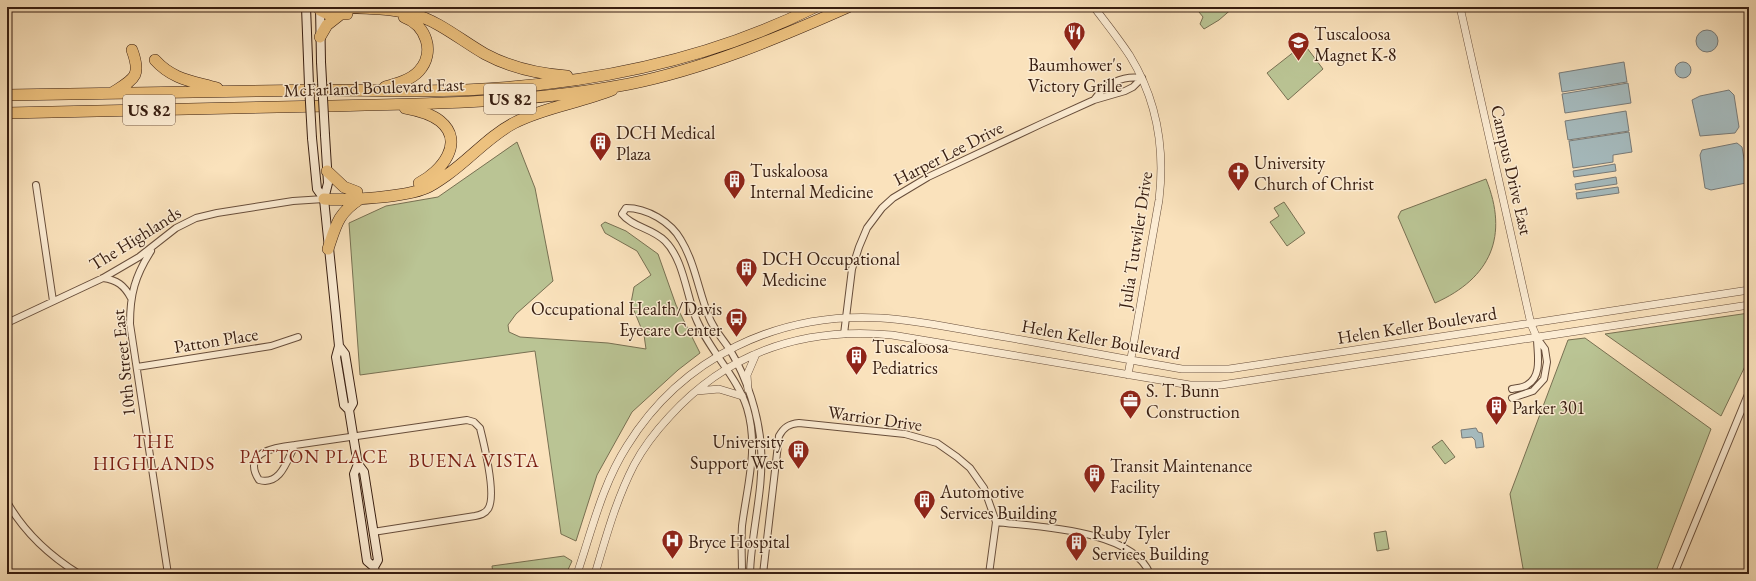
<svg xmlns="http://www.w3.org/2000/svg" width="1756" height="581" viewBox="0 0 1756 581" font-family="'EB Garamond',serif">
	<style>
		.green { fill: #bac494; stroke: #787052 }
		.water { fill: #a5babd; stroke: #797b78 }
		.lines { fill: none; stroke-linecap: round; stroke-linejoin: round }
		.minor-casing { stroke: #684e3b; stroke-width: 8 }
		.tertiary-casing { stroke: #684e3b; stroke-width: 8 }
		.secondary-casing { stroke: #371d10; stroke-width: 10 }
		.motorway-casing { stroke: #371d10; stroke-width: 12 }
		.minor { stroke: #fcecd3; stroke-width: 6 }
		.tertiary { stroke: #fcecd3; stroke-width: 7 }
		.secondary { stroke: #fcecd3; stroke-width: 8 }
		.motorway { stroke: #edc17e; stroke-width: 11 }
		.secondary-bridge-casing { stroke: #371d10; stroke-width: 10; stroke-linecap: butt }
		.secondary-bridge { stroke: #fcecd3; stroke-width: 8 }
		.labels { text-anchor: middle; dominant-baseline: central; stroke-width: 3; stroke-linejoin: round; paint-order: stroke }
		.shield { fill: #fcecd3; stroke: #725b4a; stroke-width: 1 }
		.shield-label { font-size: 17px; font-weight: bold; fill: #371d10 }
		.poi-label { font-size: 18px; fill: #371d10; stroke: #fcecd3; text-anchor: start }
		.street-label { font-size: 18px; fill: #371d10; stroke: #fcecd3 }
		.neighbourhood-label { font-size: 19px; letter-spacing: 1px; fill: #7a1f14; stroke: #fcecd3 }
	</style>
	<rect width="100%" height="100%" fill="#fae2bc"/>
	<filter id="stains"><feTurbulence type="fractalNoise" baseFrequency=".005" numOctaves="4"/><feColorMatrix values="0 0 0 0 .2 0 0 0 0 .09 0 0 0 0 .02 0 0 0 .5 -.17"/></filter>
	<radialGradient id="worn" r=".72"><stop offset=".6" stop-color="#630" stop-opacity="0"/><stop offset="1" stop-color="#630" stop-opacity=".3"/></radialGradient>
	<path class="green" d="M1195,7h39l-15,13 -15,9 -4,-5 3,-7z
		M1304,44l19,25 -35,31 -21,-27z
		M517,142l18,46 18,93 -37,33 -8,11 1,7 11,5 88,6 38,6 -2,-14 -13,-32 3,-16 17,-12 -14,-24 -32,-18 -4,-8 4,-3 21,9 32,23 18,51 24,48 -22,17 -46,42 -35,63 -21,66 -15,-7 -26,-183 -175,24 -11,-152 37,-17 52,-9z
		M1486,179c23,57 5,99 -51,124l-37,-86 3,-6z
		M1284,202l21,31 -18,13 -17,-24 9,-6 -5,-8z
		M1749,313v45l-28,58 -116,-82z
		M1585,338l126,91 -56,145h-131l-14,-80 58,-154z
		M1442,440l13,17 -10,7 -13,-17z
		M1386,531l3,18 -12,2 -3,-18z
		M564,556l8,5 -6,13h-73l-1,-8z"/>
	<path class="water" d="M1696 41a11 11 0 1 1 22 0a11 11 0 1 1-22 0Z
		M1624,62l3,20 -65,10 -3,-19z
		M1675 70a8 8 0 1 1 16 0a8 8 0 1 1-16 0Z
		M1628,83l3,20 -66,10 -3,-19z
		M1729,90l5,5 5,32 -4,6 -35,3 -8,-36 8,-4z
		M1626,111l3,20 -61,9 -3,-19z
		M1629,132l3,20 -19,3v7l-40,6 -4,-27z
		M1737,143l5,4 5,29 -1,7 -35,7 -6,-2 -5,-33 2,-5z
		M1615,164l1,7 -42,6 -1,-6z
		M1616,177l1,7 -41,6 -1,-6z
		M1618,187l1,6 -42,6 -1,-6z
		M1476,428l2,4 4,1 2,14 -8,1 -1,-8 -3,-3 -10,1 -1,-8z"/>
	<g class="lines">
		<defs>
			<path id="minor" d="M1094,100c11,-16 28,-25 48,-22
				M36,185l17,116
				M151,251c-16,25 -21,43 -21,73l38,250
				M103,278c14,2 21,7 28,20
				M7,323l96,-45 36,-21 37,-29 20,-10 21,-5 76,-12 31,-2
				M844,334l8,-65 7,-22 8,-19 15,-20 11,-10 35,-21 113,-53 53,-24 31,-9 8,-4 9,-9
				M137,367l134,-21 27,-9
				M1512,389c4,-1 11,-1 15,-4 16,-9 10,-32 10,-47
				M1512,398l21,-7 11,-12 3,-17 -2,-13 -8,-11
				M295,445l172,-25 7,2 6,6c4,16 17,68 8,81 -3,5 -8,6 -13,7l-102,16
				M295,445c-8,15 -14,41 -36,35 -18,-28 17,-33 36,-35z
				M7,502c17,30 43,54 72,72
				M996,522c41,5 136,7 154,52
				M742,574c0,-16 -1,-32 0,-48 5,-40 17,-78 5,-118 -11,-34 -39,-58 -52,-92 -9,-24 -12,-57 -30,-75 -13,-13 -33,-14 -43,-27l4,-6c21,0 45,14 55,32 14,23 18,53 28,77 5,13 14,22 21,33 17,28 29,65 31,98 3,42 -10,84 -11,126
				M763,574l16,-138c5,-9 10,-12 20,-13l106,11 32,9 20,14 13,11 14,20 12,34 -7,52
				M1674,574l75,-182"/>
			<path id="tertiary" d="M1094,7c12,16 25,32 36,49 27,44 35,94 29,144l-31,175
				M1460,7l71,317 6,14
				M748,389l-1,-14 9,-21
				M697,391l22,-2 23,7
				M577,574c15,-44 25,-89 50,-128 55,-89 151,-134 254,-128 35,2 71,10 107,16 65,11 129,24 194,35h47l520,-79
				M595,574c11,-37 21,-74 39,-109 9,-17 22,-34 36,-49 59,-65 135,-89 222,-81l298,50h31l528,-80"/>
			<path id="secondary" d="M306,7l3,78
				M320,7l1,55
				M325,135l3,48 -4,16 15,147 -3,11 8,48 5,5
				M312,138l5,51 7,10
				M339,346l6,8 8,49 -4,7 6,37 3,17 6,8 14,88 -4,7
				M358,464l-4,10 13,87 7,6 1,7"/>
			<path id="motorway" d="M336,7c26,1 52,1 77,7 26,7 49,27 72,40 26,14 53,20 82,22
				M320,10l8,4h19
				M320,37l7,-12 14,-11
				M155,60c18,20 38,21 62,28
				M385,87c11,-3 26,-7 34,-16 17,-19 7,-46 -15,-54
				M112,93c22,-14 30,-16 20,-43
				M7,95c106,-2 212,-3 317,-5 47,0 94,2 141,0 119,-5 242,-29 350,-83
				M405,108c11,2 25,5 35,13 26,21 1,51 -21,62
				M7,113c106,-3 212,-5 318,-7 101,-2 205,-3 304,-22 75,-15 149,-46 219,-77
				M327,171l17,16 13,5
				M324,199c22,2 82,-2 102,-11 7,-3 14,-8 21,-13 23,-16 42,-39 67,-52 31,-16 66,-20 98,-33
				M328,249c8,-24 10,-36 32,-50"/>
		</defs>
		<use href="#minor" class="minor-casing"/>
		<use href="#tertiary" class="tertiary-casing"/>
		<use href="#secondary" class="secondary-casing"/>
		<use href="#motorway" class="motorway-casing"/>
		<use href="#minor" class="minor"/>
		<use href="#tertiary" class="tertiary"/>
		<use href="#secondary" class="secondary"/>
		<use href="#motorway" class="motorway"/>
		<defs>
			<path id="secondary-bridge" d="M321,62l4,73
				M309,85l3,53"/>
		</defs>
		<use href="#secondary-bridge" class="secondary-bridge-casing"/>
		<use href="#secondary-bridge" class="secondary-bridge"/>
	</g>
	<defs>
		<symbol id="restaurant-pin" viewBox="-11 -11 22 30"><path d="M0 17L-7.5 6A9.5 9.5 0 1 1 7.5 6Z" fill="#8f2418" stroke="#fcecd3"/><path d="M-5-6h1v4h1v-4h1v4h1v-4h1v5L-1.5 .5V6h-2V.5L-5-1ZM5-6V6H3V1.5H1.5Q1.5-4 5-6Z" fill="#fff"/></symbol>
		<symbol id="school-pin" viewBox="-11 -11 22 30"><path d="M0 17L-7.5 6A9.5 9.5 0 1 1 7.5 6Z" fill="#8f2418" stroke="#fcecd3"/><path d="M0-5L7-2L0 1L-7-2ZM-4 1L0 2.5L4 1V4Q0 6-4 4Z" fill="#fff"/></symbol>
		<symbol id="building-pin" viewBox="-11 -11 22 30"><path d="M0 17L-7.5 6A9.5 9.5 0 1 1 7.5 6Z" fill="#8f2418" stroke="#fcecd3"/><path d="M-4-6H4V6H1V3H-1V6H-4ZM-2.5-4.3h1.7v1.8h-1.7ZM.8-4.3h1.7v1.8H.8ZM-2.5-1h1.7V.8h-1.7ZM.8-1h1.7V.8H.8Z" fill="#fff"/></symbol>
		<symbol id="church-pin" viewBox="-11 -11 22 30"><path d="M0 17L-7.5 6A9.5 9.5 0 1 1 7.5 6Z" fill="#8f2418" stroke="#fcecd3"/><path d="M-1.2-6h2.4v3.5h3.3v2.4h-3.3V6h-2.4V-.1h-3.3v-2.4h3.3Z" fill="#fff"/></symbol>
		<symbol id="bus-pin" viewBox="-11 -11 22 30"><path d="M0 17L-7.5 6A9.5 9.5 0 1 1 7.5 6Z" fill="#8f2418" stroke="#fcecd3"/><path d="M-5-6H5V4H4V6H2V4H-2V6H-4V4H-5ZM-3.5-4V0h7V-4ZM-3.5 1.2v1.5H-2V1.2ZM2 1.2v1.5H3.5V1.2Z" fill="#fff"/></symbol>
		<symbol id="office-pin" viewBox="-11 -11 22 30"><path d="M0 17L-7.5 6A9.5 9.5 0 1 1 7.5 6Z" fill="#8f2418" stroke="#fcecd3"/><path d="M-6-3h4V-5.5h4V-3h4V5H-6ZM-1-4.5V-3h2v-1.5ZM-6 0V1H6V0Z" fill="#fff"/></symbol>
		<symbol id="hospital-pin" viewBox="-11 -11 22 30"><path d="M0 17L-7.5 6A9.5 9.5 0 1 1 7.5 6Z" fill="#8f2418" stroke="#fcecd3"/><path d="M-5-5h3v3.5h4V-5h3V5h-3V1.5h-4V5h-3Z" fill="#fff"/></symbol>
	</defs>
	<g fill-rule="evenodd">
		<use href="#restaurant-pin" x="1062" y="20" width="25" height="34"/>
		<use href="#school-pin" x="1286" y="30" width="25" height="34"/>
		<use href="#building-pin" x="588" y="130" width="25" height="34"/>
		<use href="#church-pin" x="1226" y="160" width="25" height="34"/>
		<use href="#building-pin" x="722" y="168" width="25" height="34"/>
		<use href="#building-pin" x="734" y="256" width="25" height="34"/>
		<use href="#bus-pin" x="724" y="306" width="25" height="34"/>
		<use href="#building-pin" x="844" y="344" width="25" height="34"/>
		<use href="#office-pin" x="1118" y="388" width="25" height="34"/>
		<use href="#building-pin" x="1484" y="394" width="25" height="34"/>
		<use href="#building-pin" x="786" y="438" width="25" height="34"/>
		<use href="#building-pin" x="1082" y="462" width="25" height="34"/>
		<use href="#building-pin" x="912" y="488" width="25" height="34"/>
		<use href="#hospital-pin" x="660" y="528" width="25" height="34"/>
		<use href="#building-pin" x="1064" y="530" width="25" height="34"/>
	</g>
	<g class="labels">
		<g class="shield">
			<rect x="484" y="84" width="52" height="30" rx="3"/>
			<rect x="123" y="95" width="52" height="30" rx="3"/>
		</g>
		<g class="shield-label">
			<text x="510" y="99">US 82</text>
			<text x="149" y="110">US 82</text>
		</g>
		<g class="poi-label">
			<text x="1314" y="33">Tuscaloosa<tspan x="1314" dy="21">Magnet K-8</tspan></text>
			<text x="1075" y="64" text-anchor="middle">Baumhower's<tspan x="1075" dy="21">Victory Grille</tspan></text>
			<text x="616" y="132">DCH Medical<tspan x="616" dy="21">Plaza</tspan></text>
			<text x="1254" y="162">University<tspan x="1254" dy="21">Church of Christ</tspan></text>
			<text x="750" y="170">Tuskaloosa<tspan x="750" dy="21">Internal Medicine</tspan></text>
			<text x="762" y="258">DCH Occupational<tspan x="762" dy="21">Medicine</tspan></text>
			<text x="722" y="308" text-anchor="end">Occupational Health/Davis<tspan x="722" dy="21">Eyecare Center</tspan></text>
			<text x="872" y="346">Tuscaloosa<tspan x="872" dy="21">Pediatrics</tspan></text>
			<text x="1146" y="390">S. T. Bunn<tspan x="1146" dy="21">Construction</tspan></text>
			<text x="1512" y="407">Parker 301</text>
			<text x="784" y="441" text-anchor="end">University<tspan x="784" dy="21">Support West</tspan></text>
			<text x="1110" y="465">Transit Maintenance<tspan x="1110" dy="21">Facility</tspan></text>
			<text x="940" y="491">Automotive<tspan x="940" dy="21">Services Building</tspan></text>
			<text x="1092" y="532">Ruby Tyler<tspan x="1092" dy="21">Services Building</tspan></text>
			<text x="688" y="541">Bryce Hospital</text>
		</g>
		<g class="street-label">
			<text transform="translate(374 87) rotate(-2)">McFarland Boulevard East</text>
			<text transform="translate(948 153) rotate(-27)">Harper Lee Drive</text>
			<text transform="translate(1512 170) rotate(77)">Campus Drive East</text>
			<text transform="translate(135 238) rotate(-32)">The Highlands</text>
			<text transform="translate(1135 240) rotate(-81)">Julia Tutwiler Drive</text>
			<text transform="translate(1417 325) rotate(-9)">Helen Keller Boulevard</text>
			<text transform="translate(1101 339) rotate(10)">Helen Keller Boulevard</text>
			<text transform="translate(216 340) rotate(-9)">Patton Place</text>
			<text transform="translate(123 363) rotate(-96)">10th Street East</text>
			<text transform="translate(875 418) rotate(8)">Warrior Drive</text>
		</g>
		<g class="neighbourhood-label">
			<text x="154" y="441">THE<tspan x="154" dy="22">HIGHLANDS</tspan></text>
			<text x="314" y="456">PATTON PLACE</text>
			<text x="474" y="460">BUENA VISTA</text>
		</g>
	</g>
	<rect width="1756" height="581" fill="none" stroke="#fae2bc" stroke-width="24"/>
	<rect x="8" y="8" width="1740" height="565" fill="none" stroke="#371d10" stroke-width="2"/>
	<rect x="12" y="12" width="1732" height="557" fill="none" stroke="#371d10"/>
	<rect width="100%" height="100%" filter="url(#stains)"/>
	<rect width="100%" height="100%" fill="url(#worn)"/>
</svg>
